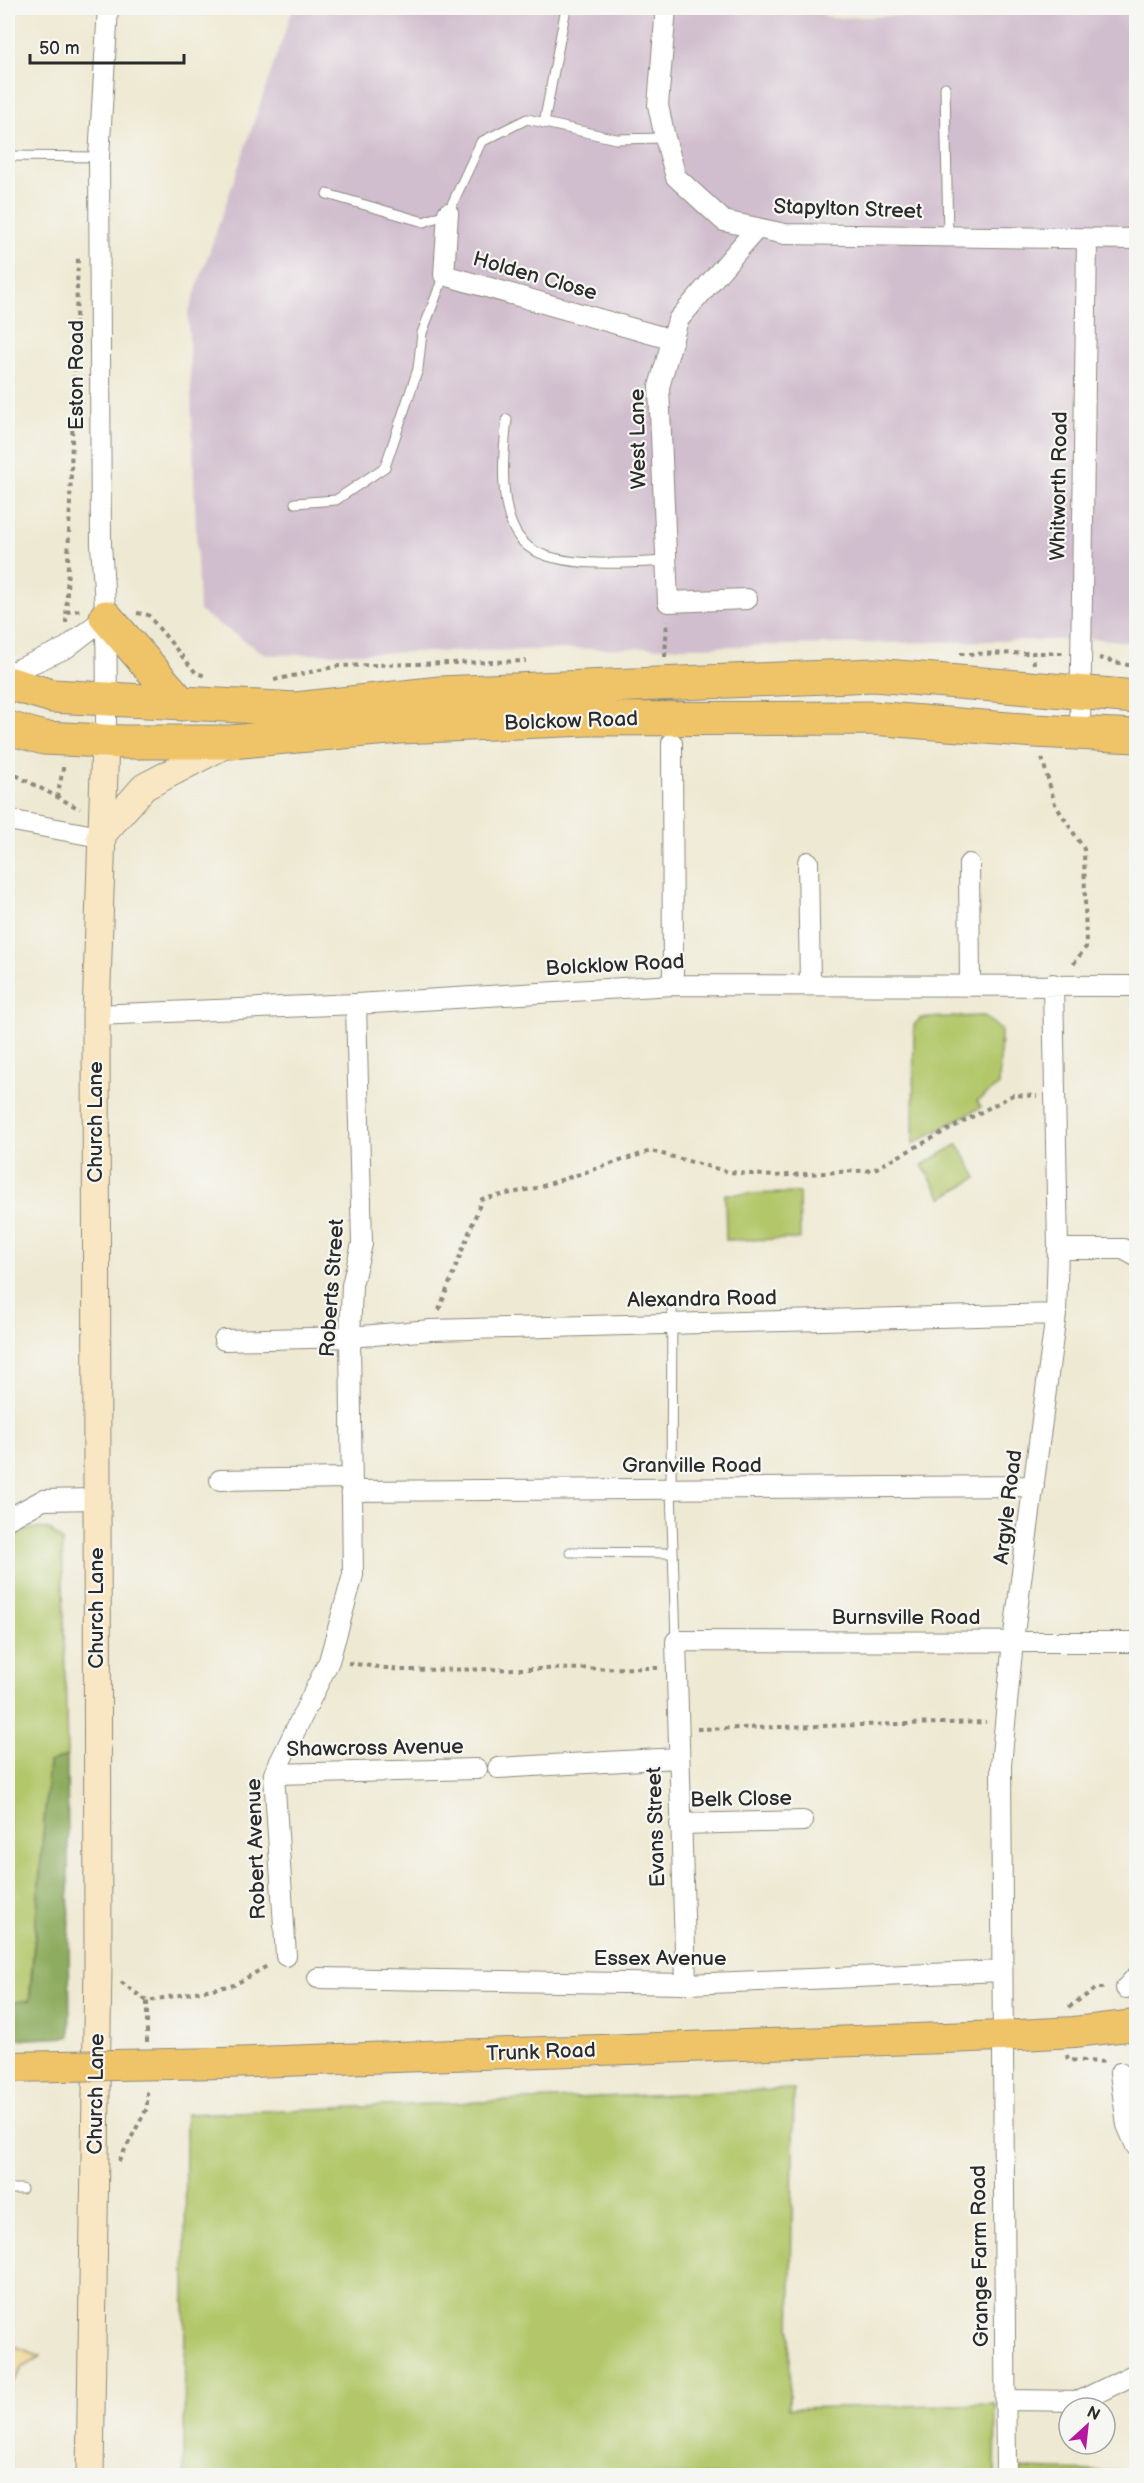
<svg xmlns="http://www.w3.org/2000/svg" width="1144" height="2483" viewBox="0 0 1144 2483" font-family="'Balsamiq Sans',sans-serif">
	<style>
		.industrial { fill: #d0bdcd }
		.green { fill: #b3c76a; stroke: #6f794a; stroke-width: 1.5 }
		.forest { fill: #8eac5e; stroke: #5c6c44; stroke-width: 1.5 }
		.sand { fill: #eeda9e; stroke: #8c8264; stroke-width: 1.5 }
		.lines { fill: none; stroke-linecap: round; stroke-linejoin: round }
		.lane-casing { stroke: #8c8a7e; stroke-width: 11 }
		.street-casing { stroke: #8c8a7e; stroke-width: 22 }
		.secondary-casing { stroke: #8c8a7e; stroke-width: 29 }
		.primary-casing { stroke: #8c8a7e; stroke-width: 32 }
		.highway-casing { stroke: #8c8a7e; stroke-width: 35 }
		.path { stroke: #8c8a7e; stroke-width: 4; stroke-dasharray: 4.5 4.5; stroke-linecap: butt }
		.lane { stroke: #fff; stroke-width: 9 }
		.street { stroke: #fff; stroke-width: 20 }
		.secondary { stroke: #f9e7c3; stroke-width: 27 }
		.primary { stroke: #efc469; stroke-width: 30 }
		.highway { stroke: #efc469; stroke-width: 33 }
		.primary-bridge-casing { stroke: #8c8a7e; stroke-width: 32; stroke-linecap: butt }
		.primary-bridge { stroke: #efc469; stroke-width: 30 }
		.labels { text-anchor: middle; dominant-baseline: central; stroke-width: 4.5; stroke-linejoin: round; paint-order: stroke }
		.street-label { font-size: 21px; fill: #2b2b2b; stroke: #f6f6f2 }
	</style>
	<rect width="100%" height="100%" fill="#f6f6f2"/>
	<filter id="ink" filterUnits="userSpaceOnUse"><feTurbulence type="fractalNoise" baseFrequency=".0167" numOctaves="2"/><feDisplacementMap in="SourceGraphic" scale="12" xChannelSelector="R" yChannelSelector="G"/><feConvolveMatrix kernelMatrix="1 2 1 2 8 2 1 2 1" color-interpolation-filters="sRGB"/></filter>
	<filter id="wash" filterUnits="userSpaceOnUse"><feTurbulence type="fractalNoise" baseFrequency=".008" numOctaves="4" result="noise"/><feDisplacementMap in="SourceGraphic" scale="24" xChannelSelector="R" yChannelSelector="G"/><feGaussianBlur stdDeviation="1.35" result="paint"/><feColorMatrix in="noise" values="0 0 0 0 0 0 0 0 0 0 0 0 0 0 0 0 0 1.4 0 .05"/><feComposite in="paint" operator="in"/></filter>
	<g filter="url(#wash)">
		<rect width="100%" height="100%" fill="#eee9d2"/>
		<path class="industrial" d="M293,8h510l30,10 303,-10v635l-35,-4 -835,16 -67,-44 -11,-297z"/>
		<path class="green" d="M984,1016l17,14 -2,55 -22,16 4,6 -68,37 1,-119 7,-7z
			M958,1144l19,34 -35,20 -20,-33z
			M799,1193l1,46 -74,1 -1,-46z
			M35,1528l14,1 13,12 5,215 -18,7 -20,238 -21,2v-461l12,-10z
			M794,2089l-5,319 207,-4 -1,71 -811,1 2,-362z
			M1019,2469l117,3v3h-117z"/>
		<path class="forest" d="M67,1756l3,281 -62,3v-37l22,-3 19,-237z"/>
		<path class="sand" d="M8,2280h3l3,66 27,10 -18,11 -15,23z"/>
	</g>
	<g filter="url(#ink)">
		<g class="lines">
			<defs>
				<path id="lane" d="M945,87l3,150
					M544,123l22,-115
					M8,156l91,1
					M327,194l97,28 24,-9 33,-71 46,-23 89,20 49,-1
					M507,419c-4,34 -10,98 17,124 26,27 106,20 142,18
					M295,503l41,-3 49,-33 33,-98 4,-36 22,-58
					M672,1309l-1,180 5,152
					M570,1552l103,1
					M8,2189h14"/>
				<path id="street" d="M666,8l-8,97 7,33 11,39 48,44 61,13 351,5
					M448,213l-4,62 229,65
					M747,599l-79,3 -9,-215 19,-67 79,-92
					M8,674l58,-26 40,-31
					M1080,734l7,-495
					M105,741c4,-65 1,-131 -4,-196l-2,-388 9,-149
					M672,743l1,242
					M8,820l92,17
					M808,862l2,122
					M969,864l1,121
					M96,1015l260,-11 317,-19 463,1
					M1058,1249h65l13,7
					M224,1340l126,-3 81,-7 625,-16
					M220,1480l131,-2
					M351,1491l683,-5
					M8,1519l35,-19 52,-1
					M498,1768l180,-10
					M274,1774l203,-5
					M680,1824l123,-3
					M286,1956l-12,-182 55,-113 24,-86 -3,-238 2,-52 10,-41 -6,-240
					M318,1978l368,6 316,-13
					M686,1984l-10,-343 460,1
					M1126,1988l10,-11
					M1120,2073l7,52 9,21
					M1006,2400l74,1 51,-25
					M1006,2476l-5,-711 12,-124 43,-327 2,-65 -5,-265"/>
				<path id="secondary" d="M100,837l44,-50 86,-45
					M90,2476l8,-511 -2,-950 9,-274"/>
				<path id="primary" d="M224,2063l778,-27 72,-4 62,-7"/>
				<path id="highway" d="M106,617l76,87
					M8,683l44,13 244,13 144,-16 434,-18 262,22
					M8,728l36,10 79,4h107l170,-15 188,-8 284,-1 163,13 101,5"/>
			</defs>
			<use href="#lane" class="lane-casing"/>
			<use href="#street" class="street-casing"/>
			<use href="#secondary" class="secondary-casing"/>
			<use href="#primary" class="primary-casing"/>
			<use href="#highway" class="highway-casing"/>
			<path class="path" d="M66,612l16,-2
				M137,613l11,2 48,58 10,3
				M66,623l12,-365
				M960,654l73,-1
				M665,657l2,-36
				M1099,658l37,9
				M1034,664l-1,-11h30
				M274,680l64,-14 188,-5
				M1042,758l13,46 29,45 2,98 -14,19
				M8,771l72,38
				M57,798l7,-34
				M439,1310l43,-111 54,-11 115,-37 78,21 45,4 99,-6 140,-75 24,1
				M348,1663l53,7 257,-2
				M697,1729l289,-7
				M121,1982l26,19
				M1069,2007l28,-19h10
				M147,2042v-41l87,-16 35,-20
				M1067,2055l1,5 38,2
				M119,2161l28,-53v-19"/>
			<use href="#lane" class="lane"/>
			<use href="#street" class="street"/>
			<use href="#secondary" class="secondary"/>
			<use href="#primary" class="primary"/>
			<use href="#highway" class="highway"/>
			<defs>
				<path id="primary-bridge" d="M8,2067l216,-4"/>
			</defs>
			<use href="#primary-bridge" class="primary-bridge-casing"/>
			<use href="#primary-bridge" class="primary-bridge"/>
		</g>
	</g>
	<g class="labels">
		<g class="street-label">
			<text transform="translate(848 209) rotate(2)">Stapylton Street</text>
			<text transform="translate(535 276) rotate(16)">Holden Close</text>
			<text transform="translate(76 375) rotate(-90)">Eston Road</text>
			<text transform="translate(638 439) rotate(-91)">West Lane</text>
			<text transform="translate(1059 486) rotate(-89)">Whitworth Road</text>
			<text transform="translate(571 721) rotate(-2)">Bolckow Road</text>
			<text transform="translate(615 965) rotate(-3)">Bolcklow Road</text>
			<text transform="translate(95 1122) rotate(-90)">Church Lane</text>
			<text transform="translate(332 1288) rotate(-86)">Roberts Street</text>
			<text transform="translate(702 1299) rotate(-1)">Alexandra Road</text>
			<text x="692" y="1465">Granville Road</text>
			<text transform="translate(1008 1507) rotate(-83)">Argyle Road</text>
			<text transform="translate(96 1608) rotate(-90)">Church Lane</text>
			<text x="906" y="1617">Burnsville Road</text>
			<text transform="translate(375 1748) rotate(-1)">Shawcross Avenue</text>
			<text transform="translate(741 1799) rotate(-1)">Belk Close</text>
			<text transform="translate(656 1827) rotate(-92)">Evans Street</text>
			<text transform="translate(256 1849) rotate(-92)">Robert Avenue</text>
			<text x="660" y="1958">Essex Avenue</text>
			<text transform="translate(541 2052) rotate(-2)">Trunk Road</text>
			<text transform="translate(96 2094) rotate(-89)">Church Lane</text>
			<text transform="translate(980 2256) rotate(-91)">Grange Farm Road</text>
		</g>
	</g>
	<rect width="1144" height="2483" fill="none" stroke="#f6f6f2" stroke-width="30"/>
	<g transform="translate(1087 2426) rotate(27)"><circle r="28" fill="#f6f6f2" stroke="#a5a5a2" stroke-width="1.5"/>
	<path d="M0-4.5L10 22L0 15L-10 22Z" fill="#b5179e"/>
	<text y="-9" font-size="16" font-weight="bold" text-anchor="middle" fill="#2b2b2b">N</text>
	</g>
	<path d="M30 54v9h154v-9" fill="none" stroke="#2b2b2b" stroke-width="3"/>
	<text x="39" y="54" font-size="18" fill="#2b2b2b" stroke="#f6f6f2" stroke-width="4.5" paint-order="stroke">50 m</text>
</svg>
